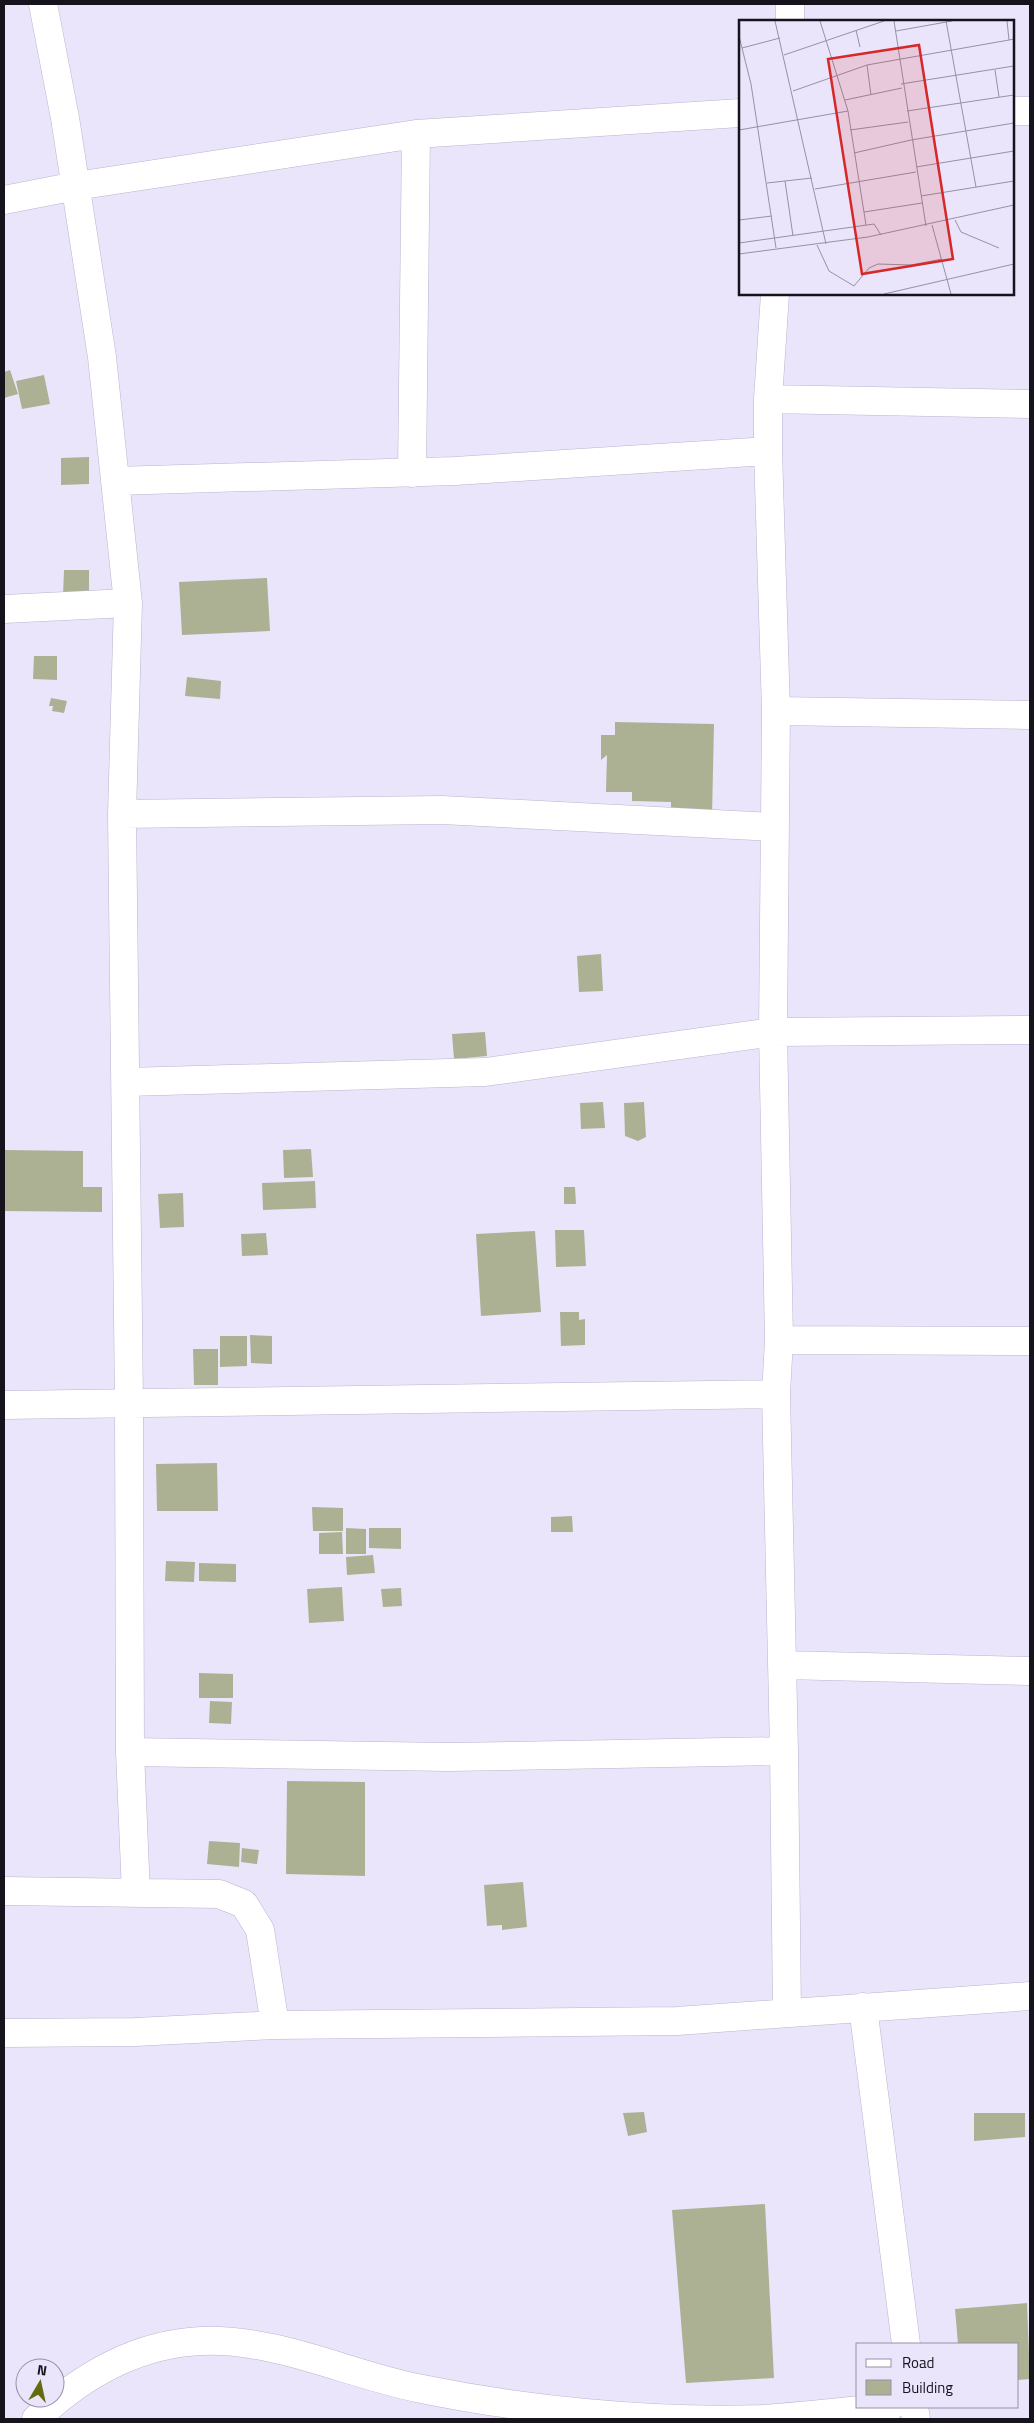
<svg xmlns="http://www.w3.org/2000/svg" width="1034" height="2423" viewBox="0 0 1034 2423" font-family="'Titillium Web',sans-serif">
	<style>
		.building { fill: #adb194 }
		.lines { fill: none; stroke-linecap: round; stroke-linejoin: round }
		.minor-casing { stroke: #bbb3cf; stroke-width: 29 }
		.minor { stroke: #fff; stroke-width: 28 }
		.inset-road { fill: none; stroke: #9691a3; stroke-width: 1 }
		.view { fill: #d62828; fill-opacity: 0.15; stroke: #d62828; stroke-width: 2.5 }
		.inset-edge { fill: none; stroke: #16131d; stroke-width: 2.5 }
	</style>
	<rect width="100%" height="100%" fill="#ebe5fc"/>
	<path class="building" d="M10,370l8,24 -14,4v-26z
		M44,375l6,29 -28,5 -6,-28z
		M89,457v27l-28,1v-27z
		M64,570h25v26h-26z
		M267,578l3,53 -88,4 -3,-53z
		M34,656h23v24l-24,-1z
		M187,677l34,4 -1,18 -35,-3z
		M51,698l16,3 -3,12 -12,-2 1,-5h-4z
		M615,722l99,2 -2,93 -41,-1v-14l-39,-1v-9h-26l1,-37 -6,5v-25h14z
		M601,954l2,37 -24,1 -2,-36z
		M485,1032l2,24 -33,3 -2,-25z
		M603,1102l2,26 -24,1 -1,-26z
		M644,1102l2,35 -8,4 -13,-5 -1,-33z
		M311,1149l2,28 -29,1 -1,-28z
		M4,1150l79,1v36h19v25l-98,-1z
		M315,1181l1,27 -53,2 -1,-27z
		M564,1187h11l1,17h-12z
		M183,1193l1,34 -24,1 -2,-34z
		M555,1230h29l2,36 -30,1z
		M535,1231l6,81 -60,4 -5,-82z
		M266,1233l2,22 -26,1 -1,-22z
		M560,1312h19v8l6,-1v26l-24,1z
		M250,1335l22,1v28l-21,-1z
		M220,1336h27v30l-27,1z
		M193,1349h25v36h-24z
		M217,1463l1,48h-61l-1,-47z
		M312,1507l31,1v23h-30z
		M572,1516l1,16h-22v-15z
		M346,1528l20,1v25h-20z
		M369,1528h32v21l-32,-1z
		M342,1532l1,22h-24v-21z
		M373,1555l2,18 -28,2 -1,-18z
		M166,1561l29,1 -1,20 -29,-1z
		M199,1563l37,1v18l-37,-1z
		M342,1587l2,34 -35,2 -2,-34z
		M401,1588l1,18 -19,1 -2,-18z
		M199,1673l34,1v24h-34z
		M210,1701l22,1 -1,22 -22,-1z
		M287,1781l78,1v94l-79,-2z
		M209,1841l31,2 -1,24 -32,-3z
		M242,1848l17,2 -2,14 -16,-2z
		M523,1882l4,45 -25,3v-5l-15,1 -3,-41z
		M644,2112l3,20 -19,4 -5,-23z
		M974,2113h51v24l-51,4z
		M765,2204l9,174 -88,5 -14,-173z
		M1027,2303l3,76 -12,1v-36h-60l-3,-35z"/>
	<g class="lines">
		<defs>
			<path id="minor" d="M43,4l22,114 37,239 26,246 -6,211 7,590 1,348 6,141
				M790,21v-17
				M1013,111h17
				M4,200l72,-14 340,-52 324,-21
				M775,294l-7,105v52l8,260 -3,321 6,308 -3,54 8,357 3,262
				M768,399l262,5
				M412,473l4,-339
				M115,481l340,-10 313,-20
				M4,609l124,-6
				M776,711l254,4
				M122,814l320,-4 331,17
				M126,1082l359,-10 288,-40 257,-2
				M779,1340l251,1
				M4,1405l772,-11
				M783,1665l247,6
				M130,1752l319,5 335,-6
				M4,1891l215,3 25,10 16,26 15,95
				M863,2007l43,337
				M4,2033l131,-1 140,-7 402,-4 353,-25
				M914,2407l2,12
				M36,2419c45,-43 101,-75 165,-78 75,-3 144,32 216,47 106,22 236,35 345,31 43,-3 86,-8 128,-12"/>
		</defs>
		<use href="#minor" class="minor-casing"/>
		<use href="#minor" class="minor"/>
	</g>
	<g transform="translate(739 20)">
		<rect width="275" height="275" fill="#ebe5fc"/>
		<path class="inset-road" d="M36,1l51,223M81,1l28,90 18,114M155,1l32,205M207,1l30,166M268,1l2,19 5,-1M117,10l4,17M157,11l56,-10M0,16l12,48 25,164M3,28l38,-10M45,35l100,-34M128,45l4,30M256,50l4,27M162,64l113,-18M54,71l74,-26 142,-25M106,80l57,-12M168,91l107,-16M0,110l109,-19M111,110l58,-8M115,133l57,-13 103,-17M177,147l98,-16M46,161l8,55M28,163l45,-5M76,169l101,-17M182,176l93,-15M125,192l58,-9M0,200l33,-4M216,200l6,12 38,16M193,205l19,69M0,223l135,-19 7,11M78,225l12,26 25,15 15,-18 9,-4 33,1 31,-6M0,234l129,-17 146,-32M145,274l130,-30"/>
		<path class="view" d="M180,25l34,214 -91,15 -34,-215z"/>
		<rect width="275" height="275" class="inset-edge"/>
	</g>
	<rect width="1034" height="2423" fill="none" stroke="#16131d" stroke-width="10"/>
	<rect x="856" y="2343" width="162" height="65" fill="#ebe5fc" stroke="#9691a3"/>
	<rect x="866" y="2359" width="25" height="8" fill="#ffffff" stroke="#9691a3"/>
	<text x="902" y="2368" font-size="15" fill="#16131d">Road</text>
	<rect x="866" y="2380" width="25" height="15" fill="#adb194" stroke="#9691a3"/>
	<text x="902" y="2393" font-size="15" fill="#16131d">Building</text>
	<g transform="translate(40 2383) rotate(9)"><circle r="24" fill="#ebe5fc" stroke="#9691a3"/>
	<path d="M0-4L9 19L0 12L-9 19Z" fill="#646b0e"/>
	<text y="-8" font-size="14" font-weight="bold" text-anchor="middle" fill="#16131d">N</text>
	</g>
</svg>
